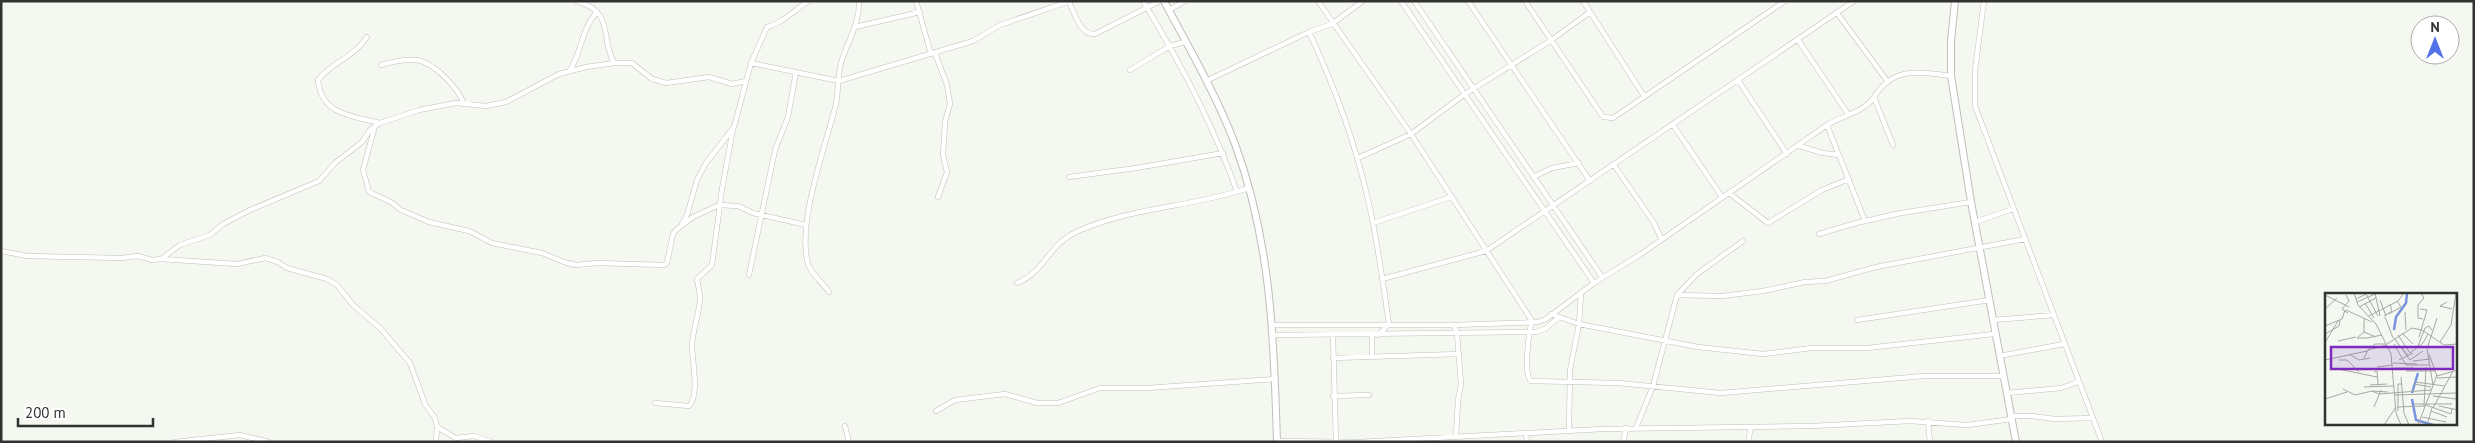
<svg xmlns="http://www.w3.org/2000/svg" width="2475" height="443" viewBox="0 0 2475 443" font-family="'PT Sans',sans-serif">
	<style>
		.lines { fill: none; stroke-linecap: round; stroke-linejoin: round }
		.street-casing { stroke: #bdc1ba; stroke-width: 5.5 }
		.secondary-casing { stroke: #bdc1ba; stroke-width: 8 }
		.street { stroke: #fff; stroke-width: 4.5 }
		.secondary { stroke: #fff; stroke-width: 6 }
		.inset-river { fill: none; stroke: #7b94e1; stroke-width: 2.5 }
		.inset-road { fill: none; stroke: #a6a9a3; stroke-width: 1 }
		.view { fill: #7b2cbf; fill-opacity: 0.15; stroke: #7b2cbf; stroke-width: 2.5 }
		.inset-edge { fill: none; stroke: #313330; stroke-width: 2.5 }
	</style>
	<rect width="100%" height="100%" fill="#f4f8f0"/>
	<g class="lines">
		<defs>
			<path id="street" d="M576,1c39,10 24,37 38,62
				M916,1l15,53
				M1143,1c37,61 71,124 94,191
				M1318,1l93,133 121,187c-3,10 -9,53 -1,60l87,2 103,10 203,-17h79
				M1401,1l193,282
				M1414,1l188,276
				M1468,1l122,180
				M1525,1l78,116 10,1 172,-117
				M1583,1l61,95
				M1984,1l-9,69v36l127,336
				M1069,2c6,12 11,33 26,32l65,-33
				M1169,10l16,-9
				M1837,13l51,69
				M855,27l65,-15
				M1309,32c26,55 47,113 60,172 9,40 14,80 20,120l-11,11
				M367,37c-14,21 -35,25 -49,43 3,35 34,36 62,43
				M1798,40l50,74
				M935,53l12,32 3,19 -5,18 -2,33 4,17 -9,25
				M751,63l16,-36c16,-4 27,-17 42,-26
				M381,65c11,-3 23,-6 35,-5 18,2 42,28 48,44
				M570,70c12,-18 11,-41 27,-58
				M1130,70l40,-24 15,-4
				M1738,80l49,74
				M1206,81l103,-49 23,-8 31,-23
				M1673,125l49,72
				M1827,125l38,96
				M375,126l-12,44 6,22 22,10 10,8 28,12 40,9 23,12 50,10 22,9 12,3 22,-2 66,2 3,-2 6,-29 3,-4 17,-13 26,-12 19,1 15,7 53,12
				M1893,145l-19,-48c20,-31 44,-25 77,-21
				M1799,146l24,7 16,2
				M1358,158l53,-24 54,-40 85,-53 40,-29
				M1614,165l40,58 7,15
				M1069,177l67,-9 87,-15
				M1533,177l19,-9 27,-5
				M1729,193l39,30 54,-33 27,-11
				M1975,222l38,-13
				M1373,223l78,-26
				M682,224l5,-9 10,-35 9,-17 28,-36 17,-64 88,18 134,-40 27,-16 70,-24
				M1819,234l37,-11 45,-10 70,-11
				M1,251l26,5 95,2 16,-2 14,4 9,-1 19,-14 30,-10 13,-11 27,-14 69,-29 16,-18 27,-21 8,-12 10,-7 39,-13 37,-7 30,3 20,-4 53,-28 27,-7 28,-4h18l20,16 14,4 43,-6 23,7 14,-3
				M161,259l76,5 28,-6 13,4 9,6 40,11 10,6 16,20 27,23 30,35 15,41 10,14 2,9 19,11 18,-2 18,6
				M749,275l26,-125 13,-33 8,-45
				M1382,279l104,-28 368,-250
				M1017,283c29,-12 30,-37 59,-51 55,-25 117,-25 173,-44
				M829,292c-6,-9 -18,-18 -21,-28 -11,-41 16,-113 27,-156 4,-14 2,-30 6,-45 6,-21 19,-39 18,-62
				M1677,295l45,1 41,-5 42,-9 20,-1 51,-14 149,-28
				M1551,314l28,10 119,23 65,7 49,-6h55l127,-14
				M1857,320l133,-20
				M1993,320l61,-5
				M1273,325h181l84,-3 8,-3 48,-36 47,-29 186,-129c16,-10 36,-12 47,-28
				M1454,325l3,8 4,51 -3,16 -2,36
				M1274,335l262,-3 9,-3 14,-12
				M1372,335v21
				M1333,336l3,105
				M1999,356l65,-12
				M1333,358l126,-4
				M2007,393l54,-5 17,-6
				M1333,396l36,-1
				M655,403l34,3c11,-11 3,-45 3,-61 1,-16 7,-31 8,-46 0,-7 -2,-13 -3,-20l15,-14 10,-76 11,-60
				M936,411l19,-11 50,-6 32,9h21l42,-15h47l128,-9
				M2011,416h21l23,3 38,-1
				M1928,421l2,21
				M845,426l4,16
				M1636,428l17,-42 24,-91 20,-21 46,-33
				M1569,431l1,-61 9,-46 2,-30
				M1526,433l1,9
				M1277,441l82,1 244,-13 209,-3 98,-5 57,4 45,-6
				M174,442l66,-7 29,7
				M436,442l1,-15
				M1623,442l3,-14
				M1748,442l3,-15"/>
			<path id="secondary" d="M1164,1c25,47 52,93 71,143 36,98 39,194 42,298
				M1955,1l-4,40v35l20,126 45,240"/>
		</defs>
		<use href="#street" class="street-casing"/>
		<use href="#secondary" class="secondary-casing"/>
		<use href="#street" class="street"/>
		<use href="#secondary" class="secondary"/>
	</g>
	<g transform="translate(2325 293)">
		<rect width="132" height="132" fill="#f4f8f0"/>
		<path class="inset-river" d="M69,37l2,-13 10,-14 1,-10M87,100l6,-20M87,106l4,21 17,5"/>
		<path class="inset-road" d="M29,0l4,12 18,19 15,30 5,59 5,12M50,0l5,23M96,0l3,5 -6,7v13l5,1M0,2l24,12M21,2l3,6 -7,8 6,4M31,6l10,-5 12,22M55,7l6,16M32,9l18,-8M122,9l-7,4 12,3M40,10l9,15M34,14l17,-9M0,16l12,-11M21,17l26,12M80,19l1,18M64,21l12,-7 -4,-6M44,23l29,-15 6,-8M59,23l8,-5 -2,-7M60,24l8,21M39,26v13l12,5M0,33l17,-7 3,-9M39,39l-7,6h10M77,40l11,11M0,41l14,-8 1,-6M73,42l12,18 13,-10 5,-9M94,44l8,-27 -7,-1M42,45l15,-3M69,45l16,22M1,48l12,-20M13,48l18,-4M115,49l11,-17 5,-32M62,51l25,-16 10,2 22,15 14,-1M69,51l12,21h23M73,51l11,12M93,53l7,-18 4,-2 3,4M43,57l7,-6h11M24,61l10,6 11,-2M104,61l8,22 21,-6M39,65l4,-8 19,-5M0,67l42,-9M14,67h8l12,12M74,67l14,-7M85,67l13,-9M88,68l17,-2M68,70l24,1M52,74l16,-2M69,75h20M13,76l39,8M81,78h29M49,79l3,-1 1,13M76,84l3,36 5,12M112,85l21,-1M90,89l30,4M89,91l17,3M45,92l17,-1M108,92l-6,-36 10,-31M39,94l30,-1M18,96l12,6 17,-4 7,3 52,-4M47,98l16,1M70,102l63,-2M108,103l23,3M0,106l22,-7M89,111h38M101,112l25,9 1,-5M99,113l2,-39M114,113l19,4M49,114l7,-17M72,114l28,-1M108,115l20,-37M73,118v-27h4M106,118l16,6M97,124l24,5M59,132l12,-18M93,132l19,-50M102,132l5,-17"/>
		<path class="view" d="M6,54h122v22h-122z"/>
		<rect width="132" height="132" class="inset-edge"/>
	</g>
	<rect width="2475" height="443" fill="none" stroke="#313330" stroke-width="5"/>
	<g transform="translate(2435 40)"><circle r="24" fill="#ffffff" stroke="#adadac"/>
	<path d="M0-4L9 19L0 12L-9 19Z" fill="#5372e7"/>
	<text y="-8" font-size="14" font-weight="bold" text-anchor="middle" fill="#313330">N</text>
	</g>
	<path d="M18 418v8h135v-8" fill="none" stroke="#313330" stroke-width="2.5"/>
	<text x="25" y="418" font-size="15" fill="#313330" stroke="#ffffff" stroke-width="4" paint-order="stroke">200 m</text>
</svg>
